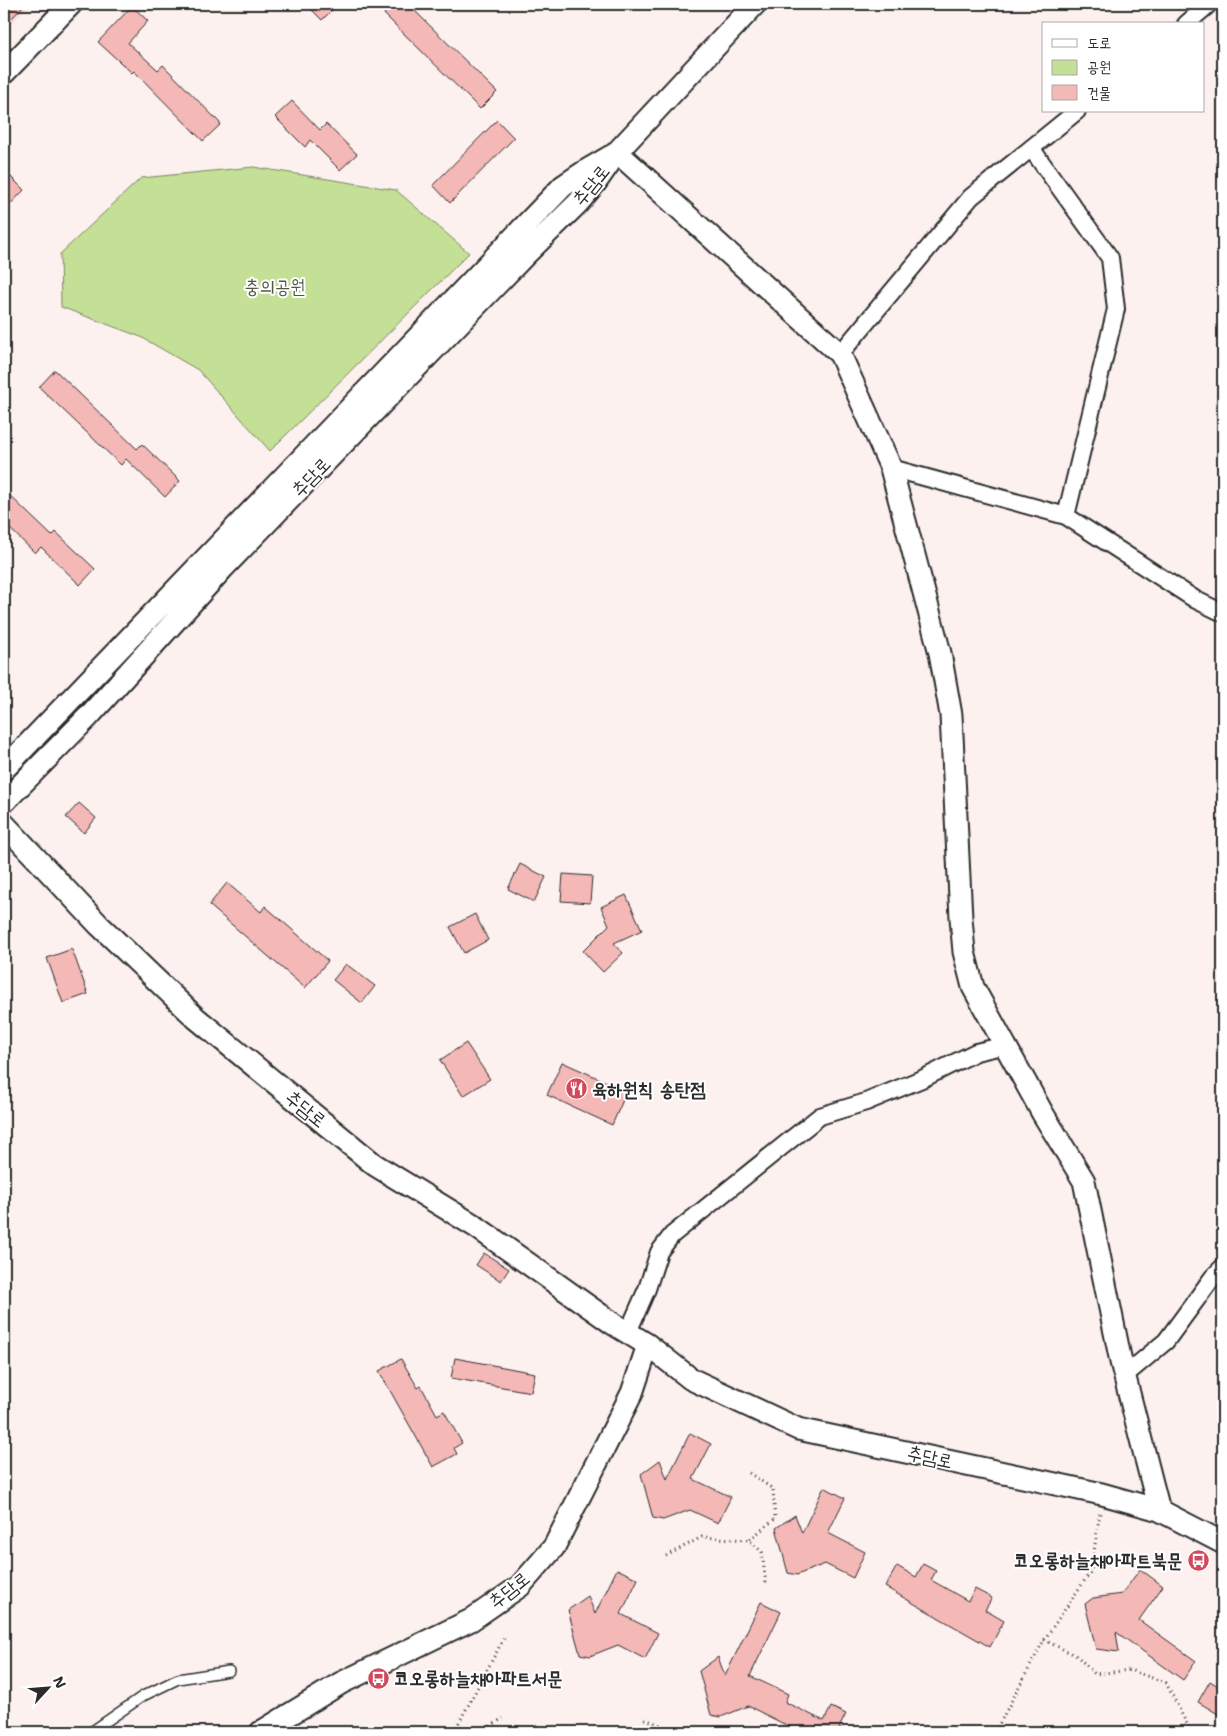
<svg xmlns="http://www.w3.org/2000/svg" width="1227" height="1736" viewBox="0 0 1227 1736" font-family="'Shantell Sans','Poor Story',sans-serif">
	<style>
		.built { fill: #fae0df }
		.green { fill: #c4df96; stroke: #788560 }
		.building { fill: #f4b8b6; stroke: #2b2b2b }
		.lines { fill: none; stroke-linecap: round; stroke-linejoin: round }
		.service-casing { stroke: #2b2b2b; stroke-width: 12 }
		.minor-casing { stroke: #2b2b2b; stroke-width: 20 }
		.tertiary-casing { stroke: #2b2b2b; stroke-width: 25 }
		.path { stroke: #2b2b2b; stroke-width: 3; stroke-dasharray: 1 4; stroke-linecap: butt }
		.service { stroke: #fff; stroke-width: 9 }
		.minor { stroke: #fff; stroke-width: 16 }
		.tertiary { stroke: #fff; stroke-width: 21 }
		.labels { text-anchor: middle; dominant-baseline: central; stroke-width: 4; stroke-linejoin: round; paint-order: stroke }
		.street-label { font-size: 19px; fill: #2b2b2b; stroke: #fff }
		.park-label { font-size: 19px; fill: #515846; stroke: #fff }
		.poi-label { font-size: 19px; font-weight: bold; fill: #2b2b2b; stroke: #fff; text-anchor: start }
	</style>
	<rect width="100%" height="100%" fill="#fdf1f0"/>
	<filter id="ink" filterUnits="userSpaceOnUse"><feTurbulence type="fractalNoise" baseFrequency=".02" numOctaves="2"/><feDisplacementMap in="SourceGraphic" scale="10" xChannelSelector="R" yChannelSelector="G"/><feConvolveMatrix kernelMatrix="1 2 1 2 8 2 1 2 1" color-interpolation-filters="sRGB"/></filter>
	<g filter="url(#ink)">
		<path class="built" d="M4,4h26l-26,28z"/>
		<path class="green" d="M253,167l143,23 73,63 -199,198 -72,-81 -57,-33 -80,-30 -1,-53 81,-76z"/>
		<path class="building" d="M4,4h21l-13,14 -8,-7z
			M306,4h32l-16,16z
			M393,4h15l89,88 -17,17 -96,-95z
			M132,6l16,15 -20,22 30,27 5,-5 58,59 -18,17 -69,-70 -2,2 -34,-31z
			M292,101l28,29 6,-6 31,30 -17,16 -30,-30 -5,7 -30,-30z
			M497,120l17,18 -64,65 -17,-18z
			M4,170l20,20 -20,21z
			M55,370l82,79 5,-5 38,37 -15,16 -39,-38 -5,6 -82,-78z
			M4,490l48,46 4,-4 39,37 -15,16 -39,-38 -6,6 -31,-30z
			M79,803l17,15 -12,15 -18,-16z
			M520,864l26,13 -12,25 -26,-13z
			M563,874l29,2 -2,27 -29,-2z
			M227,883l34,29 4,-6 63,55 -23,27 -96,-83z
			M626,895l16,35 -28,13 9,10 -20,19 -20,-21 26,-26 -8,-18z
			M475,914l13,26 -24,13 -14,-26z
			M72,949l16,45 -25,9 -16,-45z
			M346,964l29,22 -13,17 -29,-23z
			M466,1043l24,36 -27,17 -23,-36z
			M562,1062l65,29 -15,34 -65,-30z
			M484,1253l25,16 -8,12 -25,-16z
			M455,1358l80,15 -4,19 -80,-14z
			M401,1359l17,29 3,-2 16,29 7,-4 18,32 -8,5 3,6 -24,13 -54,-96z
			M690,1433l21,11 -18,35 38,18 -13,26 -28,-13 -27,10 -10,-2 -12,-44 19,-14 7,19z
			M824,1487l21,11 -17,35 37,19 -12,26 -28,-14 -28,11 -9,-2 -12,-45 19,-13 7,18z
			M923,1564l13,7 -5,9 37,21 7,-12 17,9 -7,12 19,11 -14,26 -105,-60 12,-21 19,11z
			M617,1569l21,10 -17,35 37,19 -13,26 -27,-14 -28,11 -10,-2 -12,-44 20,-14 7,18z
			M1140,1569l23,17 -24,34 57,41 -13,19 -67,-48 3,20 -23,-3 -11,-45 8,-6 29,-4z
			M761,1602l20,10 -31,64 38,18 -3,8 39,19 7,-14 15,7 -7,14 9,4h-48l-52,-26 -27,11 -10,-2 -12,-44 19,-14 7,19z
			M1210,1681l13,8v28l-25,-15z"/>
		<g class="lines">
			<defs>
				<path id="service" d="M91,1732l52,-36 35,-17 51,-8"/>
				<path id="minor" d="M1186,24l21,-18
					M840,354l131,-157 106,-86
					M891,468l175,48 50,-207 -6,-51 -79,-110
					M1066,516l130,84 27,13
					M628,1332l19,-43 12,-37 13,-17 148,-119 46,-14 58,-24 52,-26 30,-7
					M1124,1376l42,-35 47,-64 10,-10"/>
				<path id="tertiary" d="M4,73l67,-69
					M617,152l223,202 51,114 49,185 11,62 10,203 3,34 9,35 70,127 41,67 37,181 38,148
					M4,769l559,-583 24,-16 24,-14
					M4,802l85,-86 134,-148 302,-313 53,-52 18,-21 21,-30 138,-148
					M4,824l95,101 97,93 179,147 100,61 137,97 36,22 43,34 107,50 304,65 57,16 64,33
					M261,1732l80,-49 130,-63 49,-34 34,-39 78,-154 16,-48"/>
			</defs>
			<use href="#service" class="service-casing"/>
			<use href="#minor" class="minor-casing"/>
			<use href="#tertiary" class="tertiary-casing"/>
			<path class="path" d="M749,1473l24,16 2,30 -26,21 13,12 4,32
				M666,1556l36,-19 47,3
				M1044,1640l33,16 18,18 35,-4 36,13 25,49
				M645,1719l34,13
				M454,1732l50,-94
				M482,1732l21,-14
				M995,1732l49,-92 47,-69 9,-59"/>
			<use href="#service" class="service"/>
			<use href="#minor" class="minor"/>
			<use href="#tertiary" class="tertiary"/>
		</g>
	</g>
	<defs>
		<symbol id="restaurant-disc" viewBox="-11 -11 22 22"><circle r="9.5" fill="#d1495b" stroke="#fff"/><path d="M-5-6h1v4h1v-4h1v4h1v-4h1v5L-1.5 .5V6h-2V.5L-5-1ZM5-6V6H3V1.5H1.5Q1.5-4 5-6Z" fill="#fff"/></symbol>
		<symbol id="bus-disc" viewBox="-11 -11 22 22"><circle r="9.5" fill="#d1495b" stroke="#fff"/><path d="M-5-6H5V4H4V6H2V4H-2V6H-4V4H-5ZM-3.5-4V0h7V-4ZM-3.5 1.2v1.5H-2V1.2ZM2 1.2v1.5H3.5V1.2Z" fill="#fff"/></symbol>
	</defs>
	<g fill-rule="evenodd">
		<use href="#restaurant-disc" x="564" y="1076" width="25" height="25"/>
		<use href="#bus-disc" x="1186" y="1548" width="25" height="25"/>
		<use href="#bus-disc" x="366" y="1666" width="25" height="25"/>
	</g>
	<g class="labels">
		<g class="street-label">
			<text transform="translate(591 185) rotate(-51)">추담로</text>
			<text transform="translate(311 477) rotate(-46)">추담로</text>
			<text transform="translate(306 1109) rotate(39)">추담로</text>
			<text transform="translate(930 1457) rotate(12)">추담로</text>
			<text transform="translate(509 1590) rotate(-39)">추담로</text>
		</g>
		<g class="park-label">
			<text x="275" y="286">충의공원</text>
		</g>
		<g class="poi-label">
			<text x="592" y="1089">육하원칙 송탄점</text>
			<text x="1182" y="1560" text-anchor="end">코오롱하늘채아파트북문</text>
			<text x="394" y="1678">코오롱하늘채아파트서문</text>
		</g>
	</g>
	<rect width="1227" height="1736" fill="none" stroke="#fff" stroke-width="20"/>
	<rect x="10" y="10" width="1207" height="1716" fill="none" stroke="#2b2b2b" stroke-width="2" filter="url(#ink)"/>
	<rect x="1042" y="22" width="162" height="90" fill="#ffffff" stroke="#aaaaaa"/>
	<rect x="1052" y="39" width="25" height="8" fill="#ffffff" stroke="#aaaaaa"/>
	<text x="1087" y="48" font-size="15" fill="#2b2b2b">도로</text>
	<rect x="1052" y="60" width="25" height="15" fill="#c4df96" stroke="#aaaaaa"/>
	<text x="1087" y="72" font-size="15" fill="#2b2b2b">공원</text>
	<rect x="1052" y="85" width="25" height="15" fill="#f4b8b6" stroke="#aaaaaa"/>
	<text x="1087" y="98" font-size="15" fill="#2b2b2b">건물</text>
	<g transform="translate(48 1688) rotate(64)" stroke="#ffffff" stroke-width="4" paint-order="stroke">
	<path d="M0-4L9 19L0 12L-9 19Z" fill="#2b2b2b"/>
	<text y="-8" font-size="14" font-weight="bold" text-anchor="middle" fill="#2b2b2b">N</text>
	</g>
</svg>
